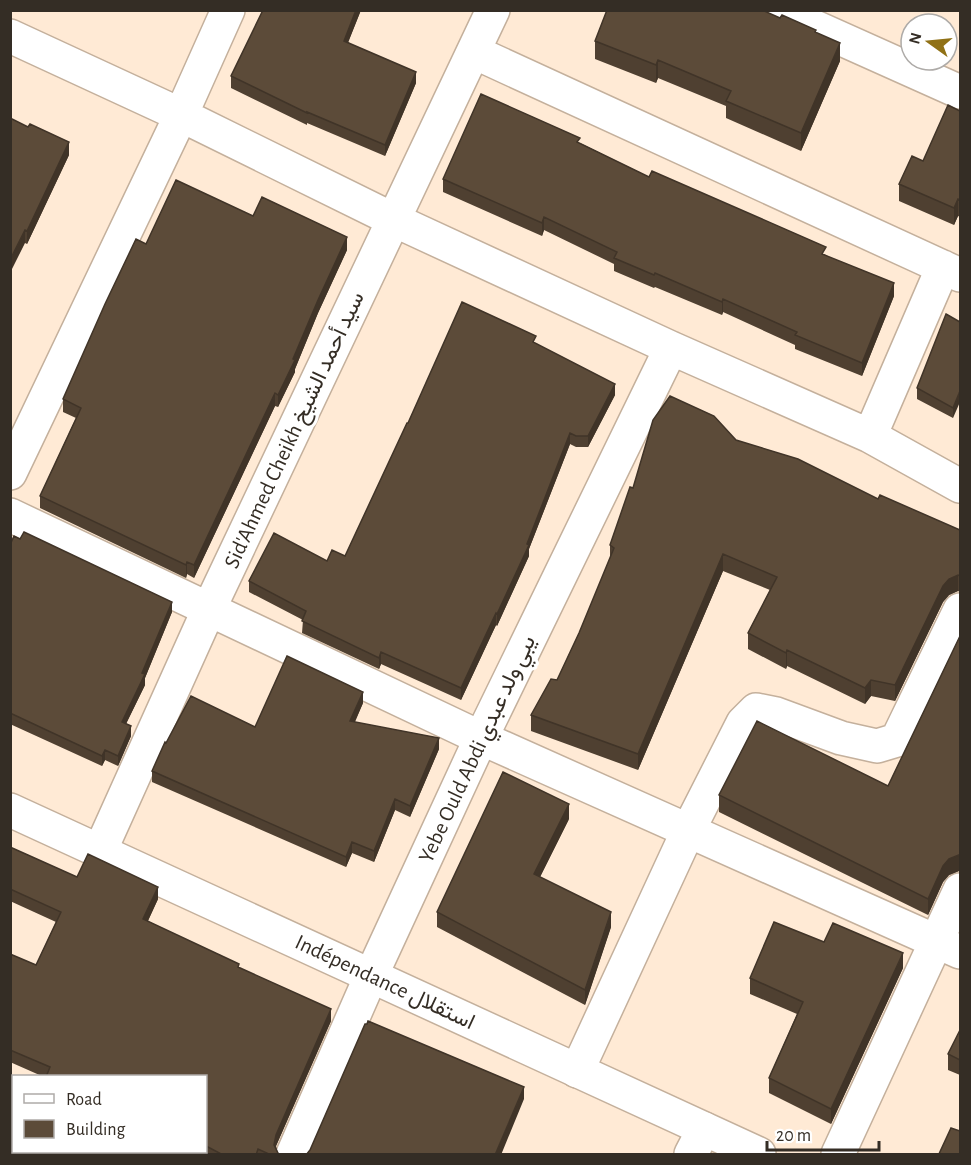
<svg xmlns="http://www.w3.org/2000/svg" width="971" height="1165" viewBox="0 0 971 1165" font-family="'Alegreya Sans',Vazirmatn,sans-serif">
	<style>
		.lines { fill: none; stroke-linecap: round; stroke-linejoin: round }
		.street-casing { stroke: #c4b09c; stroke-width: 36 }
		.secondary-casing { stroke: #c4b09c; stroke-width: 36 }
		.street { stroke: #fff; stroke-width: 33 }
		.secondary { stroke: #fff; stroke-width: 33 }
		.wall { fill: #4f4031 }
		.shaded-wall { fill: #403428 }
		.building { fill: #5c4b39; stroke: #403428; stroke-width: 1.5 }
		.labels { text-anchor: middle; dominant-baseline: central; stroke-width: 6; stroke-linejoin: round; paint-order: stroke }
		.street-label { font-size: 22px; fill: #342d25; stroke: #fff }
	</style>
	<rect width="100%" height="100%" fill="#ffead5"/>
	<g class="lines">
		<defs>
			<path id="street" d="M777,10l183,82
				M10,36l171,79 213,105 277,128 199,88 90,50
				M474,52l486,223
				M870,436l73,-169
				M10,473l171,-358 47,-105
				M10,515l471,223 479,214
				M100,851l109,-242 284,-599
				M577,1071l111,-240 55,-108 13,-13 20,4 65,24 36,8 20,-6 63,-130
				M10,1096l4,2
				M130,1152l7,2
				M293,1154l78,-178 110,-238 190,-390
				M691,1154l13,-25
				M838,1154l122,-264"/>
			<path id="secondary" d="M10,810l749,344"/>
		</defs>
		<use href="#street" class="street-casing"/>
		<use href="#secondary" class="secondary-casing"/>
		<use href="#street" class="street"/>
		<use href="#secondary" class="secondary"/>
	</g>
	<path class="wall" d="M361,10l-13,32 68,41 -31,73 -78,-33v2l-76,-37v-12z
		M816,33l24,28 -39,90 -75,-33v-12l-68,-28 -2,5 -61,-24v-18z
		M960,111v106l-2,-1 -4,9 -55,-24v-17l24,-23z
		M10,118l59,37 -42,89 -2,-1z
		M580,143l69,34 177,78 68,41 -32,80 -67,-27v-4l-72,-33 -1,3 -67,-28 -1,1 -40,-17v-7l-70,-34 -2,6 -99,-44v-13z
		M253,216l94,34 -29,63 -23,56v3l-17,35 -3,-1 -81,172 -7,-4 -1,4 -146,-70v-12l36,-78 -13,-6v-13l83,-155z
		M960,322l-7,96 -36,-19v-11z
		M536,343l79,52 -27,52h-12l-6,-3 -41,105v7l-32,70 -1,-1 -35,75 -80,-36 -2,5 -77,-36 1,-13 -54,-28v-11l78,-20 18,-5 63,-133z
		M736,440l142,59 82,31v62l-2,-1 -9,4 -6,7 -48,99 -24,-5 -6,8 -78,-38 -1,3 -38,-20v-16l22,-43 -47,-19 -85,199 -107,-39v-16l26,-35 22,-47 31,-74v-14l23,-57z
		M10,545l162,67 -27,66v7l-19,39 5,12 -13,30 -13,-6 -3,6 -92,-42z
		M960,636v236l-1,-1 -10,4 -6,7 -15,33 -209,-103v-17l169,-9z
		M363,703l-8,19 84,27 -29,68 -15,-7 -21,52 -22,-9 -6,14 -194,-85v-11l14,-28 89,-16z
		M569,819l-29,58 71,50 -26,78 -148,-78v-15z
		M10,847l67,30 81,22 -10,22 91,47 92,53 -55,125 2,7 2,2h-83l-6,-3h15v-75h-162l-34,-15v-108l26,11 20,-43 -46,-21z
		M824,942l79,26 -72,156 -62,-31v-15l28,-64 -47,-20v-16z
		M960,1030v45l-12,-5v-16z"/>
	<path class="shaded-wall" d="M356,10h5l-17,43v-12z
		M840,43v18l-39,90v-18z
		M658,60v18l-2,5v-18z
		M416,72v11l-31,73v-11z
		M69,142v13l-42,89v-13z
		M958,199v17l-4,9v-17z
		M544,217v13l-2,6v-13z
		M25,230v13l-15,30v-13z
		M347,237v13l-29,63 -23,56v3l-17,35v-12l40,-95z
		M894,283v13l-32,80v-13z
		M723,299v13l-1,3v-13z
		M615,384v11l-27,52v-11z
		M960,391v11l-7,16v-10z
		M275,393v13l-81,172v-13z
		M570,433v11l-41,105v7l-32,70v-12l30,-70z
		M723,554v17l-85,199v-16z
		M187,562v12l-1,4v-13z
		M958,575v16l-9,4 -6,7 -48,99v-16l48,-99 6,-7z
		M172,602v10l-27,66v7l-23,47v-10z
		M496,613v12l-35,75v-12z
		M787,650v16l-1,3v-16z
		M381,652v12l-2,5v-11z
		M871,680v16l-6,8v-16z
		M363,692v11l-13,29v-11z
		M131,726v10l-13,30v-10z
		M439,738v11l-29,68v-11z
		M105,750v10l-3,6v-10z
		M395,799v11l-21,52v-11z
		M569,804v15l-35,70v-15z
		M352,842v11l-6,14v-10z
		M959,855v16l-10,4 -6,7 -15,33v-16l15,-33 6,-7z
		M158,887v12l-15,32v-12z
		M611,912v15l-26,78v-15z
		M903,953v15l-72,156v-15z
		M331,1009v12l-55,125 -2,9 2,-20z
		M524,1087v12l-23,56h-6z
		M87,1152h5l-1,3h-5z"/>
	<path class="building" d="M263,10h93l-12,31 72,31 -31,73 -78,-33v1l-76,-37z
		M607,10h155l18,8 2,-3 34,15 -1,2 25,11 -39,90 -75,-32 5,-10 -73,-31 -2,5 -61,-24z
		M481,94l99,44 -3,4 72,35 3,-6 174,76 -4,7 72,29 -32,80 -67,-28 2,-3 -74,-33 -1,3 -67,-29 -1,2 -40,-17 3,-6 -73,-35 -2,6 -99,-44z
		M948,105l12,6v89l-2,-1 -4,9 -55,-24 13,-28 11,5z
		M10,118l18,9 2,-3 39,18 -42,89 -2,-1 -15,30z
		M176,180l77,36 9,-19 85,40 -29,63 -25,59 2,1 -17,35 -3,-2 -81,172 -7,-3 -1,3 -146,-69 41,-88 -18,-9 42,-95 31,-65 10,5z
		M462,302l74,34 -3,6 82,42 -27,52h-12l-6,-3 -43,111 2,1 -32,69 -1,-1 -35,75 -80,-36 -2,6 -77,-37 4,-10 -57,-30 25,-48 53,28 5,-11 13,6 62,-133h1z
		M946,314l14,8v69l-7,17 -36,-20z
		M670,396l44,20 22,24 62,19 80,40 2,-4 80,35v46l-2,-1 -9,4 -6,7 -48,99 -24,-5 -6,8 -78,-38 -1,3 -38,-20 29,-56 -54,-23 -85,200 -107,-39 20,-36 6,1 22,-47 35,-85 -4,-3 20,-58 3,1 20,-68z
		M24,532l148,70 -30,71 3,1 -23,48 9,4 -13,30 -13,-6 -3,6 -92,-43v-168l4,-9 6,3z
		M960,636v220l-1,-1 -10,4 -6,7 -15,33 -209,-104 38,-74 131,65z
		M287,656l76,36 -13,29 89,17 -29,68 -15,-7 -21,52 -22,-9 -6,15 -194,-86 13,-29 1,1 25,-47 64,31z
		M503,772l66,32 -35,70 77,38 -26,78 -148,-78z
		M10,847l67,30 11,-23 70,33 -15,32 96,45 -1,3 93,42 -55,126 -2,10 4,8 2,2h-9l-13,-6 -2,6h-33l-17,-9v-69h-160l4,-10 -40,-17v-96l26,11 25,-53 -51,-23z
		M774,922l50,20 9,-19 70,30 -72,156 -62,-31 34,-76 -53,-24z
		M368,1021l156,66 -29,68h-189l4,-5 55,-126h2z
		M960,1030v30l-12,-6z
		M10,1114l4,2v36h73l-1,3h-76z
		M951,1128l9,3v24h-19l-2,-1z"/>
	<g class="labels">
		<g class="street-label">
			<text transform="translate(294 430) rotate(-65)">Sid'Ahmed Cheikh سيد أحمد الشيخ</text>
			<text transform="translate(477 749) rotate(-65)">Yebe Ould Abdi يبي ولد عبدي</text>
			<text transform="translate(385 982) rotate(25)">Indépendance استقلال</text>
		</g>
	</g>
	<rect width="971" height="1165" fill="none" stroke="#342d25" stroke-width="24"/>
	<rect x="12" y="1075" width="195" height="78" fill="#ffffff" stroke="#aeaba8" stroke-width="1.5"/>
	<rect x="24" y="1094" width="30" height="9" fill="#ffffff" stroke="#aeaba8" stroke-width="1.5"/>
	<text x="66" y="1105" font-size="18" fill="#342d25">Road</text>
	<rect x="24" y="1120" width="30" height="18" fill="#5c4b39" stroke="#aeaba8" stroke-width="1.5"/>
	<text x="66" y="1135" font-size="18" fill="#342d25">Building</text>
	<g transform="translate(929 42) rotate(285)"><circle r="28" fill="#ffffff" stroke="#aeaba8" stroke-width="1.5"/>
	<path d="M0-4.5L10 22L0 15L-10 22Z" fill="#907116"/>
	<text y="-9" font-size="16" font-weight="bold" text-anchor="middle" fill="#342d25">N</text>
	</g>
	<path d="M767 1141v9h112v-9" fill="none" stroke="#342d25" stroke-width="3"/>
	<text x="776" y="1141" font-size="18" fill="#342d25" stroke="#ffffff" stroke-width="4.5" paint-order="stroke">20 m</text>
</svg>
